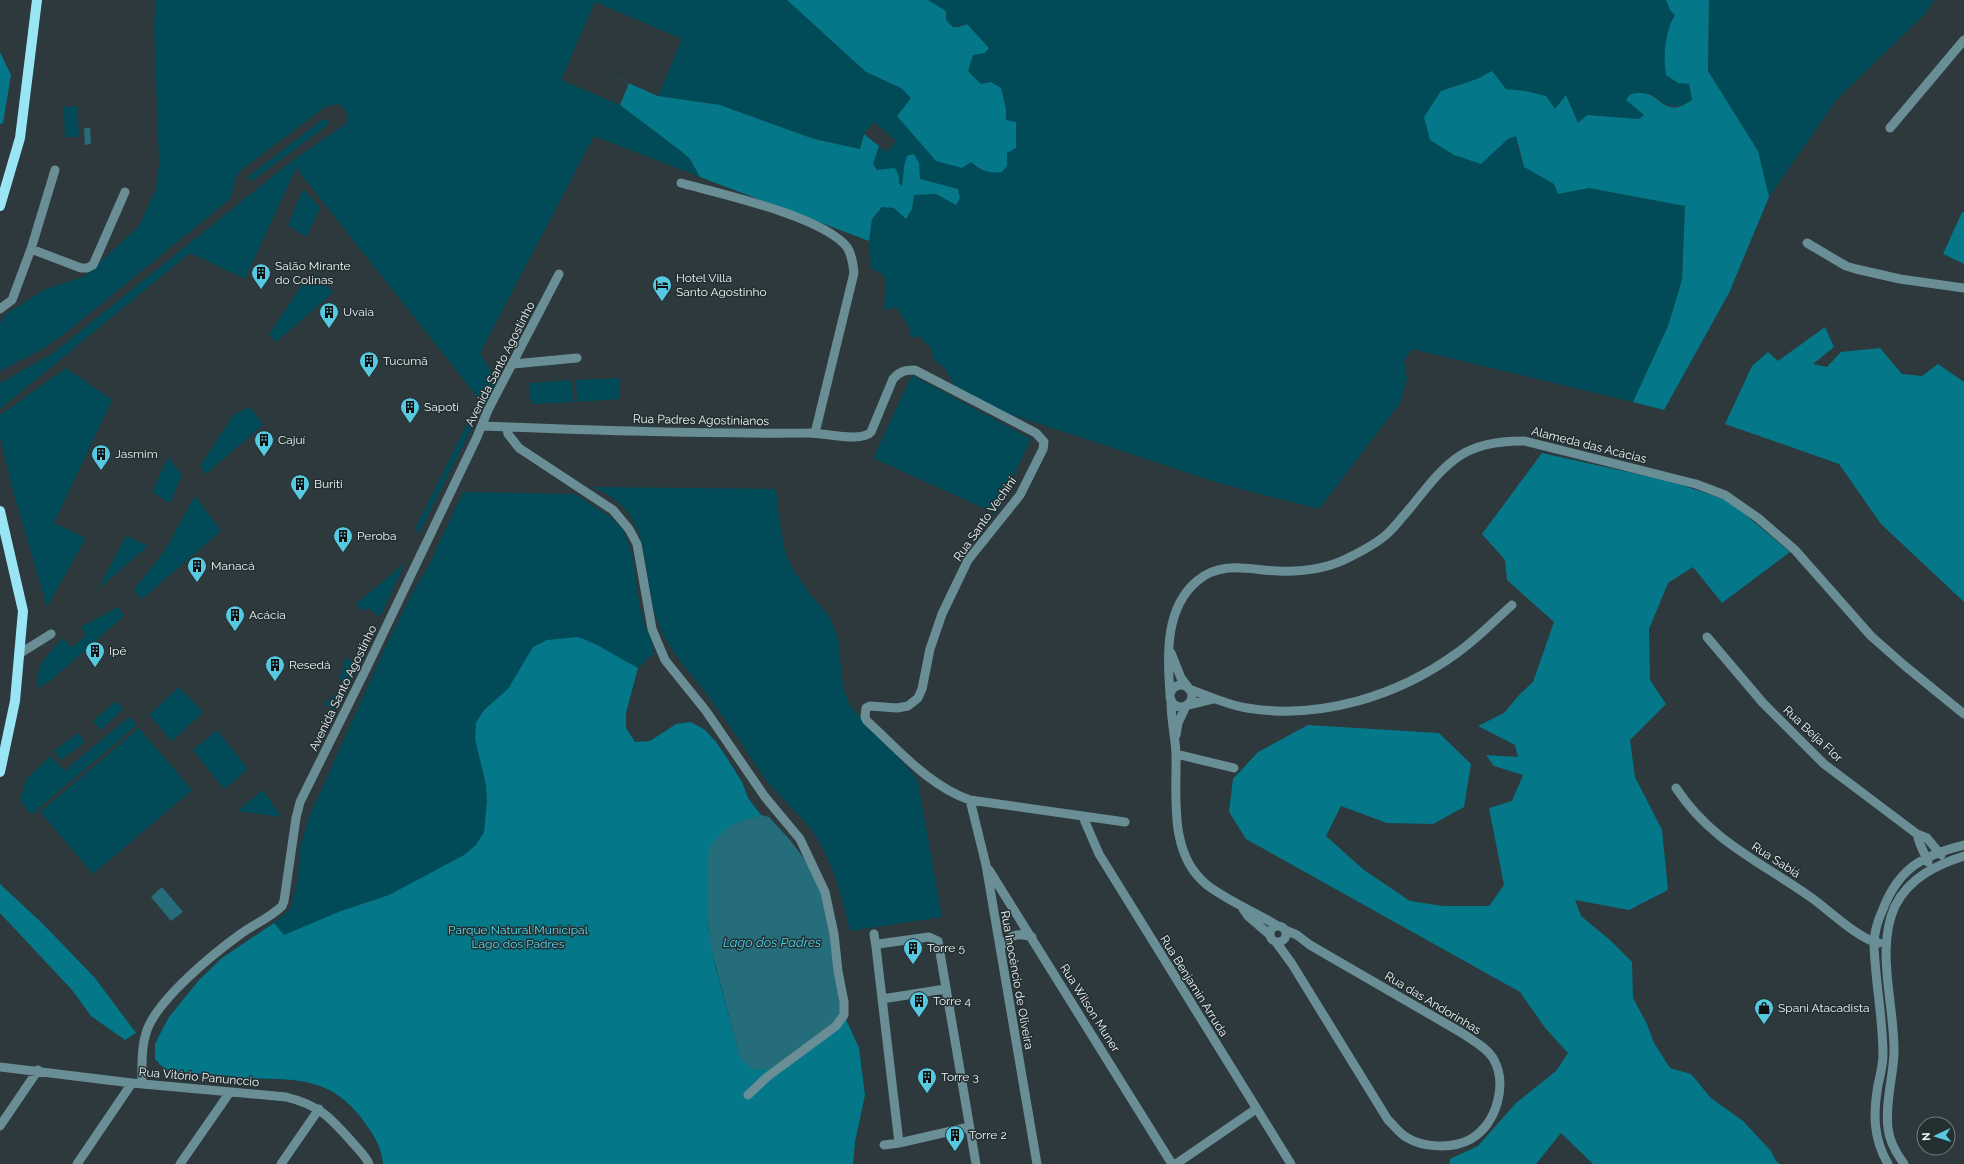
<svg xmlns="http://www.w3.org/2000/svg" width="1964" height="1164" viewBox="0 0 1964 1164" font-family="Raleway,sans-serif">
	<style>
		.green { fill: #004b57 }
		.forest { fill: #047789 }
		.water { fill: #256d7a }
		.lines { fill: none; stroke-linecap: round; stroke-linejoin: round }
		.minor { stroke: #6a8e95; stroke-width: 9 }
		.major { stroke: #9ae5f5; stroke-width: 10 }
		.labels { text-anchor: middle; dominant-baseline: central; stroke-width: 3; stroke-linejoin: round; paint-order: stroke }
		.poi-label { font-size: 12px; fill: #edf4f6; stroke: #232f31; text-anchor: start }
		.street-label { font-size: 12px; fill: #edf4f6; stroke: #232f31 }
		.park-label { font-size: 12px; fill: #55dcf6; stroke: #232f31 }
		.water-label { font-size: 13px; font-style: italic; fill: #4bd4ee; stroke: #232f31 }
	</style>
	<rect width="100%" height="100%" fill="#2d393c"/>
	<path class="green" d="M156,0h631l79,72 35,16 10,10 -14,18 39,45 35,1 8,7 28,-3v-13l9,-5v-26l-10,-1v-12l-15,-27 -10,2 -13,-13 5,-16 12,-2 4,-5 -22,-24 -14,3 -7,-7v-9l-18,-11h738l4,10 5,4 -4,6 7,63 11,1 3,17c-21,10 -25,4 -42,-8l-24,7 18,15 -5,4 -52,-4 -9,8 -12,-27 -10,13 -30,-18 -20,-2 -14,-17 -15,7 4,85 27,-25 8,-4 3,17 5,15 30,17 4,9 31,-5 96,18 -3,74 -14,46 -35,76 -221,-53 -8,12 3,18 -7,24 -81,106 -97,-25 -222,-73 -41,-18 -14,-24 -11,-9 -3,-12 -11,-11h-9l-2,-10 -13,-20 -12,3 2,-30 -5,-7 -10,-4 -2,-28 3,-22 10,-12 30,2 2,-14 22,-1 20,11 1,-16 -37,-10 -1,-16 -15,4 -2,19 -3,-3v-7l-22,-6 -4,-6 6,-18 7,6 10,-11 -22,-19 -10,11 -4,16 -46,-10 -94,-34 -62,-9 24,-57 -87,-37 -34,78 59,25 61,46 9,8 10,18 -106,-41 -114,217 18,30 -12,25 -190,-240 -51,111 -55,-26 -190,156v-26l52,-29 241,-194 54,-37c2,-9 -2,-14 -9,-19l-13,3 -85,64 -4,6 -6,22 -162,132 -22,16 -46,24v-48l7,-10 39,-24 39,-13 54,-50 17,-37 3,-25 -5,-139z
		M1709,0h225l-10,15 -87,84 -68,98 -11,-46 -50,-80z
		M77,106l2,31h-14l-1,-30z
		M323,119l6,2 -1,4 -75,55 -5,-1 1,-3z
		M303,189l17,19 -14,29 -18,-12z
		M319,275l14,18 -57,49 -7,-8 35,-52z
		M66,368l46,32 -58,123 32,15 -39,69 -35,-120 -12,-50v-22z
		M912,375l119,64 -35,75 -123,-56z
		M619,378l1,21 -43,3 -1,-22z
		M572,380l1,22 -42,2 -2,-21z
		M476,406l6,2 -64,127 -2,-8z
		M250,407l13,18 -57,49 -6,-8 34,-52z
		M168,457l14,18 -12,28 -18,-11z
		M591,487l185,2 3,29 6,34 7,16 18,26 19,22 9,22 5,49 7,19 63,67 5,9 24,135 -92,14c-7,-30 -15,-61 -30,-88 -12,-21 -30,-36 -45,-53 -15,-15 -25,-35 -37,-52 -12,-17 -24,-34 -37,-51 -13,-17 -27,-32 -37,-51 -29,-55 -1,-123 -73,-149z
		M463,492l112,2 37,24 11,12 6,14 4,15 7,49 4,16 7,14 3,15 -16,15 -12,45v15l9,14 15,-1 26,-17 15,-2 14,8 11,12 9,13 17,27 6,16 13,17 8,2 21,23 54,175 15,33 6,47 -10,47 -2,22h-470c-1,-17 -10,-30 -20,-44 -33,-44 -66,-40 -115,-42 -14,-1 -28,-3 -42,-4 -12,-1 -29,0 -40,-5 -4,-2 -8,-7 -11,-10v-15l7,-14 7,-13 30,-37 23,-22 52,-35 17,-15 7,-30 2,-31 9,-30 76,-169 27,-55 16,-26z
		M195,496l26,35 -79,68 -8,-9 31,-40z
		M126,536l22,10 -50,43z
		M405,563l-25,54 -12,-9 -7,3 -5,-7z
		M118,607l6,9 -74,65 -13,8 2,-22 12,-16 12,-13 9,10 14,-13 -5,-8z
		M346,658l12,6 -22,46 -13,-6 22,-18 -6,-7z
		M179,687l24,25 -31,29 -23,-26z
		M116,701l7,8 -22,21 -8,-9z
		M129,717l8,8 -106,90 -11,-15 6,-21 25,-23 13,15z
		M139,728l53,62 -99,84 -53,-62z
		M217,730l31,39 -24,20 -31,-39z
		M78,733l7,9 -24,18 -7,-9z
		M263,790l18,27 -44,-6z"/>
	<path class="forest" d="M787,0h141l18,11v9l7,7h6l8,-3 22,24 -4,5 -12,2 -5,16 13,13 10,-2 10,6 5,21v11l10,2v26l-9,5v13l-5,6c-13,2 -22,-2 -31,-10l-9,6 -26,-7 -39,-45 14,-18 -10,-10 -35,-16z
		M1666,0h43l-1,71 50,80 11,46 -40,96 -65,117 -31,-8 35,-76 14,-46 3,-74 -96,-18 -31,6 -4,-10 -30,-17 -8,-31 -8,3 -27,25 -27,-9 -24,-15 -6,-23 17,-26 36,-12 15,-8 14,18 20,2 20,5 9,13 11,-14 12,28 9,-8 52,4 5,-4 -18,-15c3,-6 7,-7 13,-7 19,0 18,11 32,14 7,2 15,-3 21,-7l-3,-16 -11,-1 -12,-8c-3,-18 -1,-45 9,-60l-5,-5z
		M0,52l11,23 -8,48 -3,1z
		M571,58l87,38 62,9 94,34 46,10 4,-15 15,12 -6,18 4,6 18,-2 4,8v7l3,3 2,-19 3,-11 7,-2 5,9 1,16 38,10 2,9 -4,7 -20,-11 -22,1 -2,14 -6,10 -12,-11 -12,-1 -10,12 -3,22 -169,-64 -10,-18 -9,-8 -61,-46 9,-22z
		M1962,212h2v52l-21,-10z
		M1825,327l9,20 -21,17 14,3 14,-15 39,-4 22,26 20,2 16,-12 26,18v220l-83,-78 -42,-60 -114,-40 27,-58 16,-14 10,9z
		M1542,453l131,29 56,19 61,51 -68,51 -29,-36 -25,16 -19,46 1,51 16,24 -36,36 5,37 27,53 6,60 -39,20 -54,-10 6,16 29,24 22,22 1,36 14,26 7,19 16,25 21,6 20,24 32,23 28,30 5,10 4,3h-187l-32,-31 -25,31h-87l1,-5 28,-13 38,-43 40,-32 12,-18 -22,-24 -26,-37 -274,-153 -17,-27 4,-33 25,-27 50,-27 131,8 32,31 -7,43 -31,17 -46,-1 -46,-17 -15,30 38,34 46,31 33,5h46l15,-21 -15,-77 23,-7 11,-26 -29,-9 -8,-11 32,2 -3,-12 -37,-19 26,-13 16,-19 13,-12 21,-60 -47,-42 -2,-20 -23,-26z
		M578,637c22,7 40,21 60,31l-12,45v15l9,14 15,-1 26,-17 15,-2 14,8 11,12 9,13 17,27 6,16 13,17 -27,9 -27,38 1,66 6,33 26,97 104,-43 15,33 6,47 -10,47 -2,22h-470c-1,-17 -10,-30 -20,-44 -33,-44 -66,-40 -115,-42 -14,-1 -28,-3 -42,-4 -12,-1 -29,0 -40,-5 -4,-2 -8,-7 -11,-10v-15l7,-14 7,-13 30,-37 23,-22 52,-35 10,12 57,-24 48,-16 75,-40 12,-10 8,-13 3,-31 -1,-16 -11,-46 1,-16 8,-13 24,-21 25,-42 14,-7z
		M0,884l42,39 53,55 41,55 -11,7 -34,-24 -19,-26 -72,-77z"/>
	<path class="water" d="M84,128h6l1,16 -6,1z
		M761,815l8,2 21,23 19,25 15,28 20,122 -62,49 -14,6 -17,-1 -11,-11 -30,-114 -3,-32v-50l3,-16 11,-12 13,-10z
		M162,887l21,25 -12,9 -20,-24z"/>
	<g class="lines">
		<path class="minor" d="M1890,128l74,-88
			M681,183c40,11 141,33 166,64 5,8 6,17 7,26l-39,160
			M1807,243l39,23 10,3 44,10 64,9
			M31,249l50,19h6l6,-3 32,-73
			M0,309l12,-9 19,-51 24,-79
			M513,364l64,-6
			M482,426c108,4 216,8 325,7 15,-1 54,10 64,-1l22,-53c7,-8 12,-9 22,-9l121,63 8,9 -1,7 -23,46 -52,65 -26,54 -12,35 -8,40 -4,9 -10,8 -11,2 -27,-2 -4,2 -1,9 2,4c32,29 62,65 103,79l155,22
			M507,427l1,7 11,14 94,62 16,19 8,15 15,85 13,31 41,51 59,86 35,42 25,53 9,42 4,37 6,31v13l-8,11 -69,51 -19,18
			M1707,637l56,66 61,61 93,70 10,4 14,17
			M1171,653l10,25 7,9
			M19,654l32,-20
			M1170 696a11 11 0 1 1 22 0a11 11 0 1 1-22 0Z
			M1189,689c20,7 38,16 58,19 73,12 151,-12 210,-55 20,-14 37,-32 55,-48
			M1170,693c-3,-38 -5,-85 27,-112 24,-21 53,-11 81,-10 23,1 47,-2 68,-12 14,-7 29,-14 41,-25 9,-8 16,-18 24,-27 36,-45 52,-67 114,-66l171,43 29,11 33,23 37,32 76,86 34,30 59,48
			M1171,702c0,17 4,34 5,51 1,43 -8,101 31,132 21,16 48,27 71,41
			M1188,705l25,-6
			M1176,735l2,-12 8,-17
			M1176,754l58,14
			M1676,788c35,53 83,73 133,108 18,12 50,44 70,47
			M970,800l16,65 51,299
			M1083,817l16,37 192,310
			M1917,834l3,10 8,18
			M989,870l183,294
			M1241,906l7,10 22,19
			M1270 934a8 8 0 1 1 16 0a8 8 0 1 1-16 0Z
			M874,934l2,13
			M1276,942l16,22 96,156c6,5 11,13 18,17 17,11 47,12 65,2 26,-16 37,-55 22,-81 -7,-11 -21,-18 -31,-25l-152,-88 -13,-10 -12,-5
			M1000,948c9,-13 17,-16 32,-11
			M882,999l63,-10
			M0,1067l132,16 154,14c33,8 44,20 66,45 6,7 14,14 17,22
			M142,1084c0,-18 -1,-37 5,-54 12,-32 67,-77 95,-97 13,-9 29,-16 40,-27l2,-5 12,-83 4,-16 66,-133 111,-232 11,-27 71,-136
			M0,1126l38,-56
			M969,1127l-70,16 -23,-196 2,-3 51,-7 9,4 38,223
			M884,1145l15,-2
			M77,1164l55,-81
			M180,1164l50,-72
			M281,1164l38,-55
			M1176,1164l80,-55
			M1888,1164c-15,-26 -15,-50 -10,-79 2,-9 5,-20 5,-30 0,-37 -8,-74 -9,-111 0,-12 4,-24 9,-35 16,-41 40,-54 81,-64
			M1904,1164c-8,-11 -15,-23 -16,-36 -3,-25 5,-50 6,-75 1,-47 -19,-103 1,-147 14,-28 41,-41 69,-50"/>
		<path class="major" d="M0,206l20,-68 17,-138
			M0,511l23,100 -8,90 -15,71"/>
	</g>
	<defs>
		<symbol id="building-pin" viewBox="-11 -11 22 30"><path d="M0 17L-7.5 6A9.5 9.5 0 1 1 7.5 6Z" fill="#56c9e0" stroke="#232f31"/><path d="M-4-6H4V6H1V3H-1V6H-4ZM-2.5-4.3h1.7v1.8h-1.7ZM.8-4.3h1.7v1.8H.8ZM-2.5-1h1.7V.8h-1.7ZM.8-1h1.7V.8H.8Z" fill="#111"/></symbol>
		<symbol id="hotel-pin" viewBox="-11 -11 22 30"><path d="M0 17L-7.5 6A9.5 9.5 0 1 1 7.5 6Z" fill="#56c9e0" stroke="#232f31"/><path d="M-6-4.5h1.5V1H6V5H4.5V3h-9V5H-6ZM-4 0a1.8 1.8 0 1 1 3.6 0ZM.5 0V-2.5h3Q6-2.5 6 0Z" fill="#111"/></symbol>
		<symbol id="shop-pin" viewBox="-11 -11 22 30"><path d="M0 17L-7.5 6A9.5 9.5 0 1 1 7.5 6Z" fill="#56c9e0" stroke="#232f31"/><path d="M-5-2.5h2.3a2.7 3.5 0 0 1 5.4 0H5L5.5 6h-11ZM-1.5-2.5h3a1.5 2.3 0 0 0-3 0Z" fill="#111"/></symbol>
	</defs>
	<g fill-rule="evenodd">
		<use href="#building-pin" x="250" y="262" width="22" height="30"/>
		<use href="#hotel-pin" x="651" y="274" width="22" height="30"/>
		<use href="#building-pin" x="318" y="301" width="22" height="30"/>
		<use href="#building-pin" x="358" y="350" width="22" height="30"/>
		<use href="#building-pin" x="399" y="396" width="22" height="30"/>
		<use href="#building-pin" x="253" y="429" width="22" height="30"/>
		<use href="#building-pin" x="90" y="443" width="22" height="30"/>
		<use href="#building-pin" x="289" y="473" width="22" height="30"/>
		<use href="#building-pin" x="332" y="525" width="22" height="30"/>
		<use href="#building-pin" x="186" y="555" width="22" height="30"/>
		<use href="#building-pin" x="224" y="604" width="22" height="30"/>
		<use href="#building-pin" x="84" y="640" width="22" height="30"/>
		<use href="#building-pin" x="264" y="654" width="22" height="30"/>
		<use href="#building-pin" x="902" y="937" width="22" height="30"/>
		<use href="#building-pin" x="908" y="990" width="22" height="30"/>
		<use href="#shop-pin" x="1753" y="997" width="22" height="30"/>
		<use href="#building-pin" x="916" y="1066" width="22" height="30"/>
		<use href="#building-pin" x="944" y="1124" width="22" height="30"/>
	</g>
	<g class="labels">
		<g class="poi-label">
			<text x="275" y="266">Salão Mirante<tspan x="275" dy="14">do Colinas</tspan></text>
			<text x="676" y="278">Hotel Villa<tspan x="676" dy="14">Santo Agostinho</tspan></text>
			<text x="343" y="312">Uvaia</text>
			<text x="383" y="361">Tucumã</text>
			<text x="424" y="407">Sapoti</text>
			<text x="278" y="440">Cajuí</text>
			<text x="115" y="454">Jasmim</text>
			<text x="314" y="484">Buriti</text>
			<text x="357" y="536">Peroba</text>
			<text x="211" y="566">Manacá</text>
			<text x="249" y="615">Acácia</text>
			<text x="109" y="651">Ipê</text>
			<text x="289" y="665">Resedá</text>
			<text x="927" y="948">Torre 5</text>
			<text x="933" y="1001">Torre 4</text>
			<text x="1778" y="1008">Spani Atacadista</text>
			<text x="941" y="1077">Torre 3</text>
			<text x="969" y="1135">Torre 2</text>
		</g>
		<g class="street-label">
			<text transform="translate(500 364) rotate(-63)">Avenida Santo Agostinho</text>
			<text transform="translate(701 420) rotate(1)">Rua Padres Agostinianos</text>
			<text transform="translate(1589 445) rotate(14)">Alameda das Acácias</text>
			<text transform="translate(985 519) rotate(-55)">Rua Santo Vechini</text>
			<text transform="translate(343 688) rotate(-64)">Avenida Santo Agostinho</text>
			<text transform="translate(1813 734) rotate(43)">Rua Beíja Flor</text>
			<text transform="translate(1776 860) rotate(33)">Rua Sabiá</text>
			<text transform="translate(1017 980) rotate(80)">Rua Inocêncio de Oliveira</text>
			<text transform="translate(1194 986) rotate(58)">Rua Benjamin Arruda</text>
			<text transform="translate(1433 1003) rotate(31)">Rua das Andorinhas</text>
			<text transform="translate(1090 1008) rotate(58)">Rua Wilson Muner</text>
			<text transform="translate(199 1077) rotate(5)">Rua Vitório Panunccio</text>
		</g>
		<g class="park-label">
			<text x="518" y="930">Parque Natural Municipal<tspan x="518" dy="14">Lago dos Padres</tspan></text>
		</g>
		<g class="water-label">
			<text x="772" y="942">Lago dos Padres</text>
		</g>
	</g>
	<g transform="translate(1936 1136) rotate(266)"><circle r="19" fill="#232f31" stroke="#747e80"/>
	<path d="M0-3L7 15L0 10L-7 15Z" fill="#56c9e0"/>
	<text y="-6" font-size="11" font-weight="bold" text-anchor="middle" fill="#edf4f6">N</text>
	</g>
</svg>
